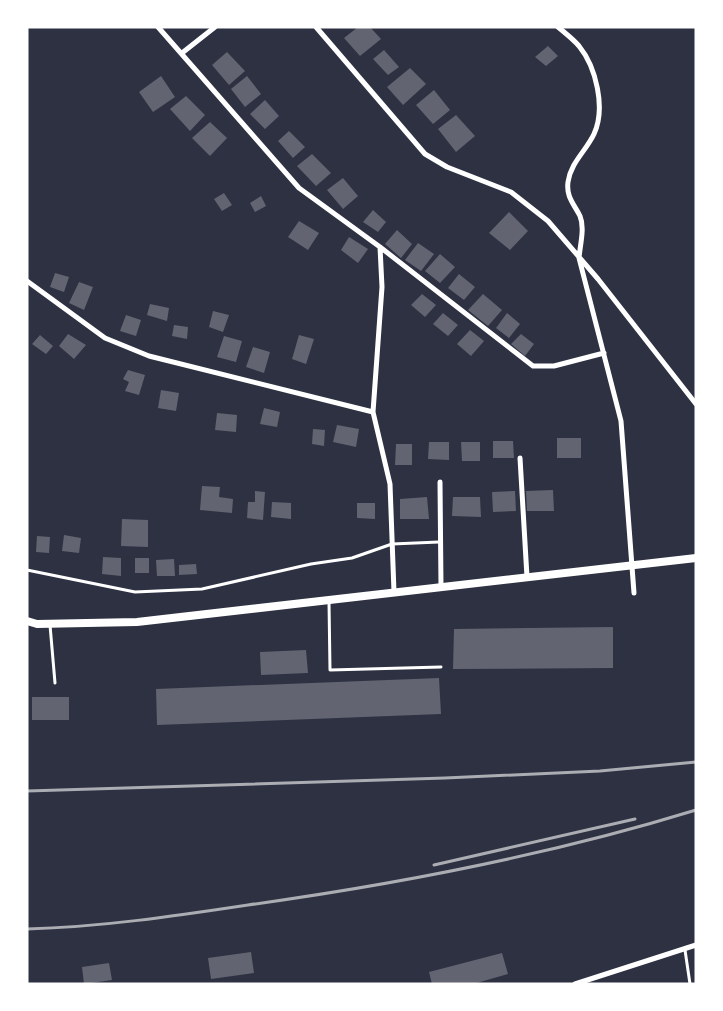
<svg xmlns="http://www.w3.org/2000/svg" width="723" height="1011" viewBox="0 0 723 1011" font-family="Rubik,sans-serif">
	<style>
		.building { fill: #626471 }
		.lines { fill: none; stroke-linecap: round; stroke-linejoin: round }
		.service { stroke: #fff; stroke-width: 3 }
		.minor { stroke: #fff; stroke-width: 5 }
		.secondary { stroke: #fff; stroke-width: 8 }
		.rail { stroke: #abadb3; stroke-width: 3 }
	</style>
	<rect width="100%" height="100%" fill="#2d3142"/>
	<path class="building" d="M358,27h12l11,12 -21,17 -16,-18z
		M548,46l10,10 -12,10 -11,-9z
		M384,50l15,17 -11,8 -15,-16z
		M227,52l18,19 -16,14 -17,-20z
		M410,68l16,16 -23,21 -16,-18z
		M161,76l14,21 -22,15 -14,-20z
		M247,76l14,18 -16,13 -14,-18z
		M434,90l16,20 -17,14 -17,-19z
		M186,96l19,19 -15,16 -20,-22z
		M265,100l14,16 -14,13 -15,-15z
		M456,115l19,21 -19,16 -18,-23z
		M210,122l17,16 -17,18 -18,-18z
		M289,131l16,16 -12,11 -15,-17z
		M312,154l19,19 -15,13 -19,-20z
		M343,178l15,18 -15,13 -16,-19z
		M224,193l8,12 -10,6 -8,-12z
		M261,196l5,10 -11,6 -5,-9z
		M373,210l13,12 -8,10 -15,-10z
		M509,212l19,19 -18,19 -21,-17z
		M299,221l20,12 -11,17 -20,-13z
		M397,230l15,14 -11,14 -16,-14z
		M349,237l19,12 -10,14 -17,-13z
		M418,243l16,11 -13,17 -16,-11z
		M440,254l15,13 -15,16 -15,-12z
		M55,273l14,4 -5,15 -14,-5z
		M459,274l16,13 -11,13 -16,-12z
		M79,282l14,5 -9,23 -15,-7z
		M422,294l14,11 -11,12 -14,-12z
		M483,294l19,16 -14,16 -20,-16z
		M150,304l19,4 -2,13 -20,-6z
		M213,311l16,4 -6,17 -14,-5z
		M443,313l15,12 -10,11 -15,-12z
		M507,313l13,11 -11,14 -13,-10z
		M126,315l15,5 -5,16 -16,-5z
		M174,325l14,2 -1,12 -15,-3z
		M470,330l14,11 -13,15 -14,-12z
		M68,334l18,11 -12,14 -15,-13z
		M521,334l13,10 -9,12 -14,-12z
		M40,335l13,11 -7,8 -14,-10z
		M299,335l15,4 -8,25 -14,-5z
		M224,336l18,5 -6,21 -19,-5z
		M253,347l17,5 -6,21 -18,-6z
		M128,370l17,5 -6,20 -14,-4 4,-9 -6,-3z
		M161,390l18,3 -3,18 -18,-3z
		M264,408l16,4 -3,15 -17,-3z
		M217,413l20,2 -1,17 -21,-2z
		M337,425l22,4 -3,18 -23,-5z
		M313,429l12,1 -1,16 -12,-2z
		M557,438h24v20h-24z
		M493,441h20l1,17h-21z
		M429,442h20v18l-21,-1z
		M461,442h19v19h-18z
		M396,444h16v21h-17z
		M202,486l18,1 -1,10 14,2 -1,14 -32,-3z
		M553,490l1,21h-27l-1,-20z
		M255,491l10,1 -2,28 -16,-2 1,-16h7z
		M515,491l1,20 -23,1 -1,-20z
		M427,497l2,22h-29v-20z
		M453,497h27l1,20 -29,-1z
		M272,502l19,1v16l-20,-2z
		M357,503h18v16l-18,-1z
		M122,519l26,1v27l-27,-1z
		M64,535l17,3 -2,15 -17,-2z
		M37,536l13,1 -1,16 -13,-1z
		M103,557l18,1v18l-19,-2z
		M135,558h14v15h-14z
		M174,559l1,17h-18l-1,-16z
		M196,564l1,10 -18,1v-10z
		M613,627v41l-160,1 1,-40z
		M306,650l2,23 -47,2 -1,-23z
		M439,678l2,36 -284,11 -1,-36z
		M32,697h37v23h-37z
		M251,952l3,21 -43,6 -3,-21z
		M502,953l6,21 -35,10h-41l-3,-12z
		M109,963l3,17 -28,4 -2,-17z"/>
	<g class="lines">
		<path class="service" d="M27,570l108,22 67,-3 109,-25 41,-6 40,-14 47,-2
			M329,602l1,68 111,-3
			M50,625l5,58
			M685,950l5,34"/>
		<path class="minor" d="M158,27l141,161 81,59 153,119h21l50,-13
			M316,27l109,127 22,13 64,25 37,29 50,58 98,125
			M558,27c7,6 15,12 21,19 17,21 27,62 15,88 -8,17 -23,28 -26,48 -2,15 6,22 12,34 5,12 0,29 -1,42l42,163 13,172
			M182,53l33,-26
			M380,247l2,40 -9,125 17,72 4,108
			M27,281l78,57 44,18 224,56
			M520,458l7,119
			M440,482l1,105
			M575,984l121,-39"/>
		<path class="secondary" d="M27,621l10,3 100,-2 559,-64"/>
		<path class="rail" d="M27,791l418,-13 155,-7 96,-9
			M434,865l201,-46
			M27,929c74,-2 148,-13 221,-24 151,-21 302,-50 448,-95"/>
	</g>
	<rect width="723" height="1011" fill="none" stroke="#ffffff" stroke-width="57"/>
</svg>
